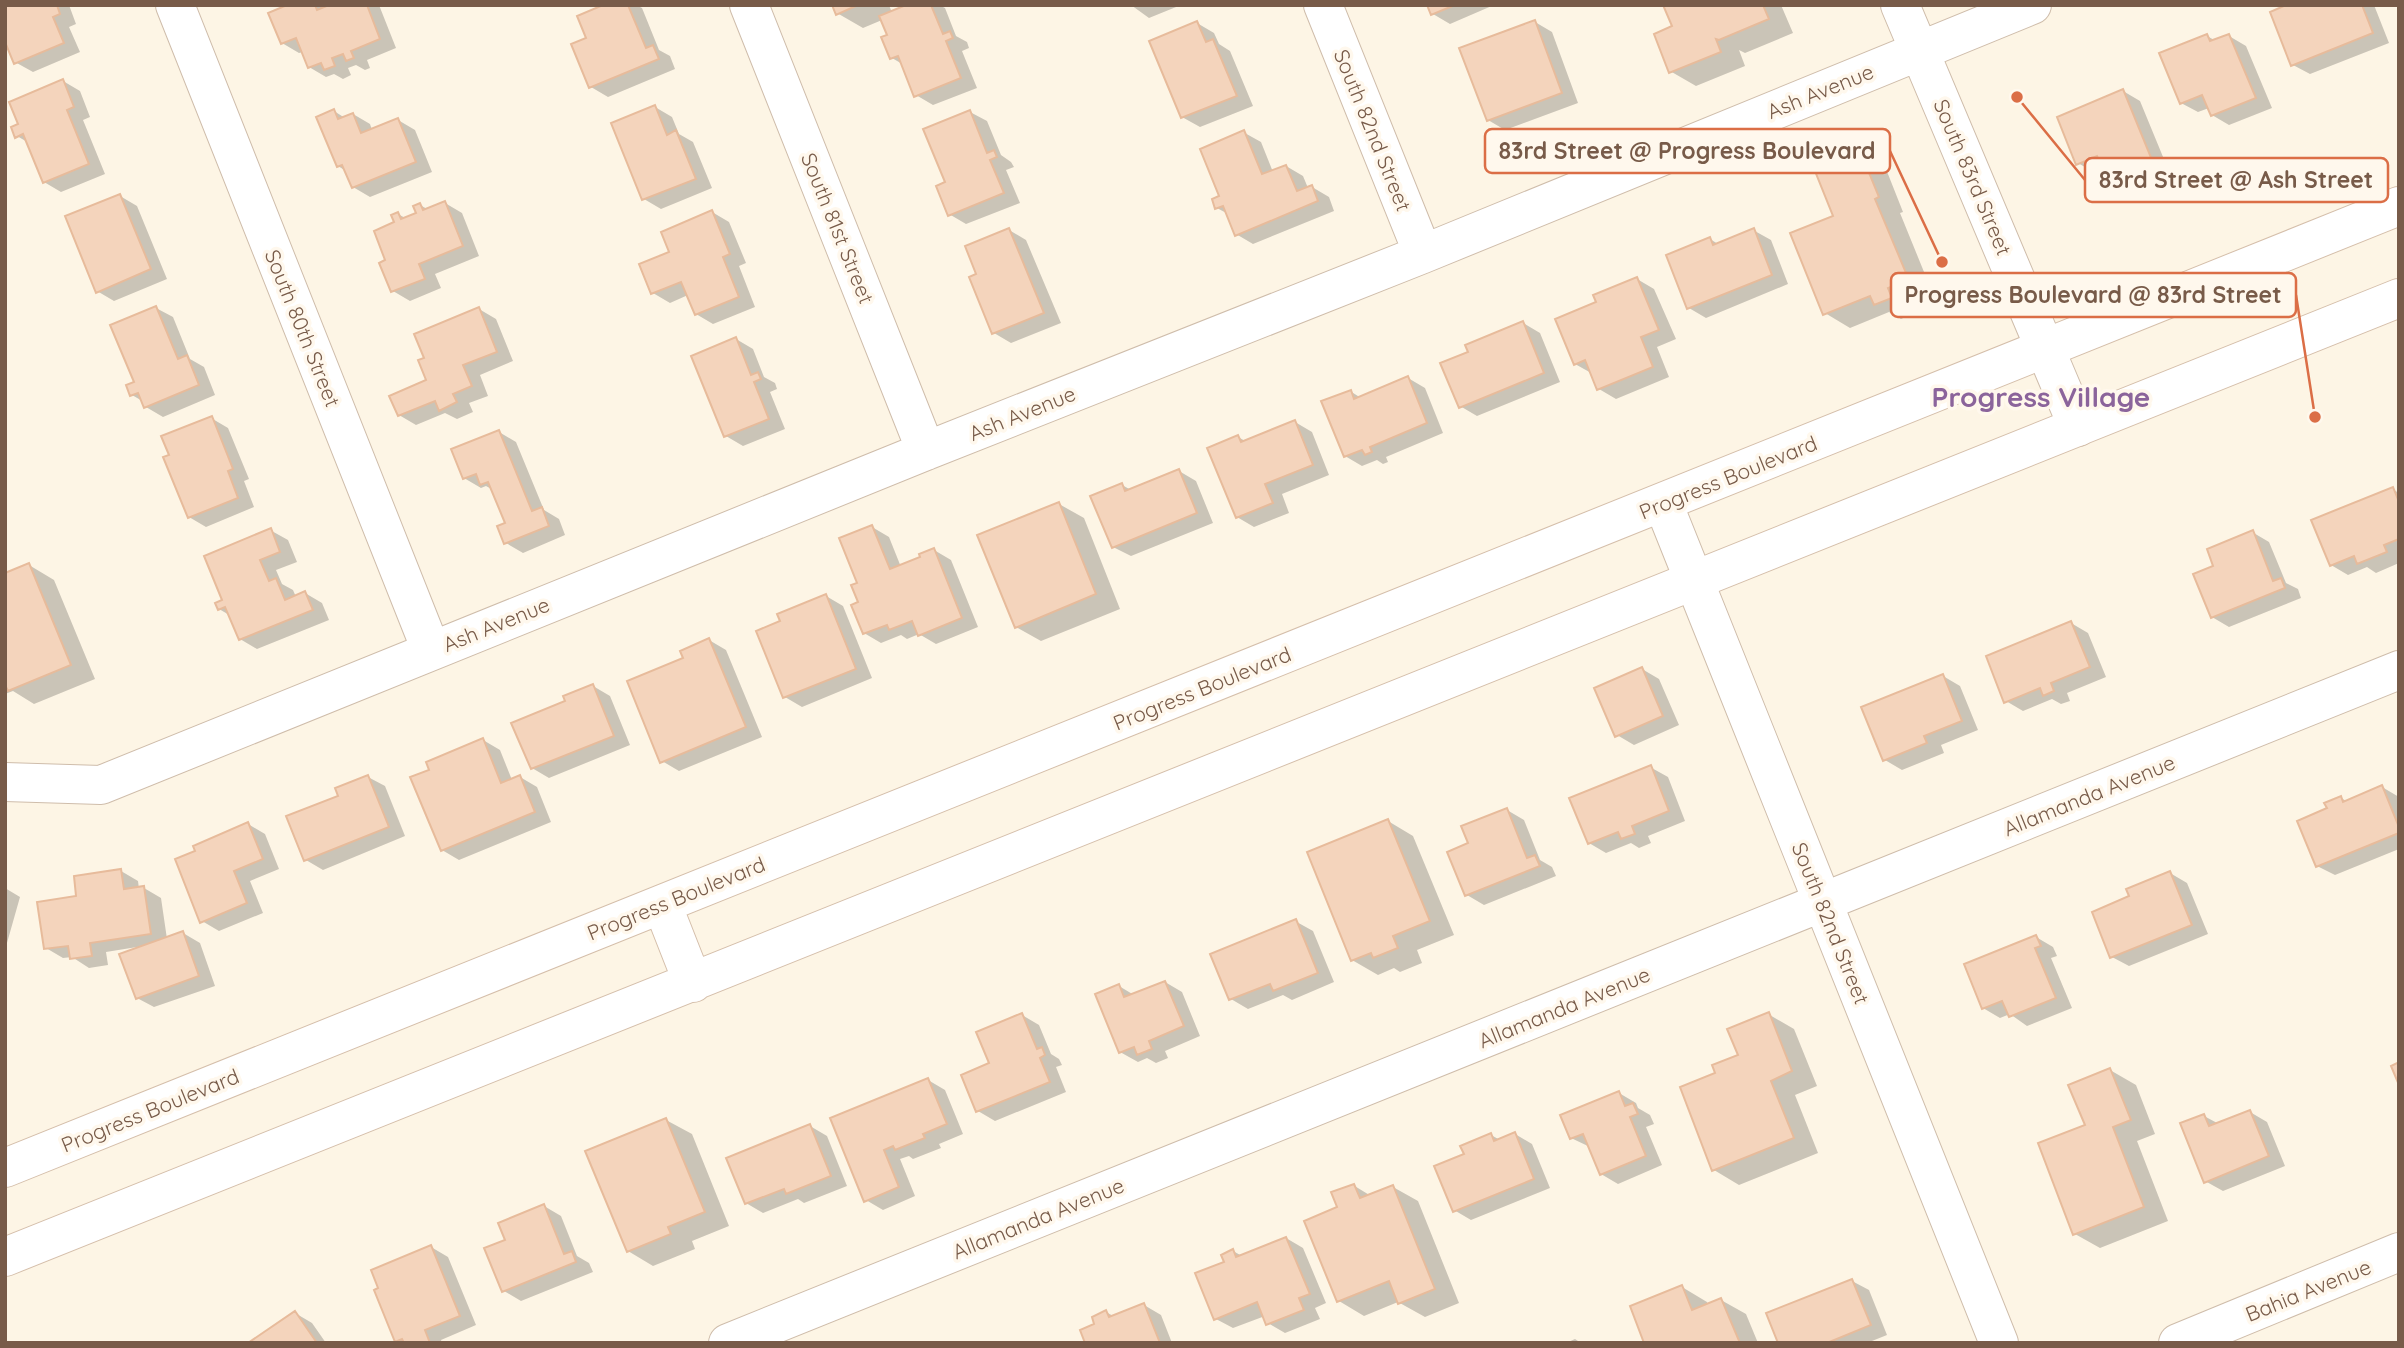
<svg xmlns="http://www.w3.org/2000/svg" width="2404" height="1348" viewBox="0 0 2404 1348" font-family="Quicksand,sans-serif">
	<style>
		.shadow { fill: #0003 }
		.building { fill: #f4d4bc; stroke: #e7bb9b; stroke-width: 2 }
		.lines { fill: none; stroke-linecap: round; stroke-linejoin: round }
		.street-casing { stroke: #cfbdab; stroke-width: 40 }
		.secondary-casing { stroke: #d5bfab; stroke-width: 40 }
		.street { stroke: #fff; stroke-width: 38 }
		.secondary { stroke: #fff; stroke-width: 38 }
		.labels { text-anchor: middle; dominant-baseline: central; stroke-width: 7; stroke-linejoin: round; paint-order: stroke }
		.street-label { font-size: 21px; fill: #785b49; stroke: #fff8ed }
		.district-label { font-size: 28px; font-weight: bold; fill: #8b649b; stroke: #fff8ed }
		.leader { fill: none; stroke: #db6e46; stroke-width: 2.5 }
		.callout-dot { fill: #db6e46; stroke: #fff8ed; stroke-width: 2.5 }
		.callout { fill: #fff8ed; stroke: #db6e46; stroke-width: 2.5 }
		.callout-label { font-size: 23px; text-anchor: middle; font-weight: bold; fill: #785b49 }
	</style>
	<rect width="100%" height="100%" fill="#fdf5e5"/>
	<path class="shadow" d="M5,5h64l7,19 -7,3 11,25 -47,20 -18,-10z
		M291,5h33l4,3 6,-3h45l17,43 -29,12 3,8 -5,2 -9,-5 -8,3 3,7 -8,4 -9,-5 -8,3 -17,-10 -6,-15 -4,1 -17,-10z
		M608,5h28l6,3 17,42 11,6 5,13 -67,28 -17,-10 -3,-48z
		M834,5h55l3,8 19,-8h28l6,3 11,28 11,6 2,6 -7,3 15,37 -44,17 -17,-10 -12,-30 -12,-7 -3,-22 -7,-16 -19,8 -26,-15z
		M1131,5h50l-32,13z
		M1429,5h65l-44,19 -17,-10z
		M1665,5h116l12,28 -48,20 -6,-3 6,16 -49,20 -26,-15 4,-44z
		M2291,5h83l15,38 -79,31 -17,-9z
		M1535,22l17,10 26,71 -73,27 -17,-10z
		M1197,23l17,10 5,11 11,7 23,55 -53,21 -18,-10z
		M2207,36l9,5 13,-5 17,10 26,62 -43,17 -17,-10 -3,-7 -11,4 -17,-9z
		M63,81l17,10 10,26 -7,3 22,54 -44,18 -17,-10 -15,-39 -12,-7 4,-11z
		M2123,91l17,10 28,68 -44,18 -17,-10 -3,-7 -9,3 -17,-10z
		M655,107l17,10 7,17 14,8 19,46 -51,21 -17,-10z
		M334,111l11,7 8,-4 17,10 2,6 26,-10 17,10 17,42 -62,25 -17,-10 -7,-16 -8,-5z
		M970,112l17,9 14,34 10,7 3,5 -8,3 14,33 -54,21 -17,-10 -2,-31z
		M1243,132l18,10 12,30 13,-6 17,10 5,12 4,-1 17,10 5,14 -81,33 -17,-10 -8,-20 -11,-6z
		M1861,155l25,14 17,43 -3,1 33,81 -21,9 5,9 -16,7 -12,-7 -39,16 -25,-15 10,-96z
		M120,196l17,10 30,73 -53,22 -17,-10z
		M445,203l17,10 17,43 -44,18 6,14 -31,13 -17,-10 -5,-30 10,-47 9,5 11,-5 2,-9 9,5z
		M712,212l17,10 17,41 -7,3 16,41 -42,17 -17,-10 -8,-19 -18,8 -17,-10 18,-40z
		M1009,230l17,10 35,83 -50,20 -17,-10 -15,-58z
		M1753,230l18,10 17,44 -82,34 -17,-10 21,-69 8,5z
		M1637,279l17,10 22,50 -19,8 12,30 -53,22 -17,-10 -6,-15 -18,-10 23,-61z
		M156,308l17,9 17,42 14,8 11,28 -52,22 -17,-10 -2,-5 -12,-7z
		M479,309l17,10 17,42 -33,14 8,21 -19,7 4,9 -16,7 -12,-6 -29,12 -17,-10 30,-34z
		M1523,323l17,10 20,49 -83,34 -17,-10 11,-53z
		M736,339l17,10 11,28 11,6 2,6 -7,3 15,37 -42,17 -17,-10z
		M1408,378l17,10 18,45 -57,24 2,5 -5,2 -6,-4 -15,6 -17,-10 5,-65 11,7z
		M211,418l17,10 21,51 -5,2 10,26 -48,20 -17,-10 -18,-62z
		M1295,422l17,10 17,43 -47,19 7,19 -35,14 -17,-10 1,-80 9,5z
		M499,432l17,10 28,68 15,9 6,16 -42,18 -17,-10 1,-19 -14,-34 -7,-4 -5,2 -17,-10z
		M1179,471l17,10 17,42 -82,33 -18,-9 9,-62 9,5z
		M2392,489l7,4v70l-23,10 -9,-6 -19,8 -17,-10z
		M1059,504l25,14 36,91 -79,32 -25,-14z
		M872,527l17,10 12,30 21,-9 12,-8 17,10 27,67 -42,17 -17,-10 -12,5 -6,-4 -20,8 -17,-10 -5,-49z
		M270,530l18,10 9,22 -21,8 6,14 11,6 3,7 9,-4 17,10 7,17 -72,29 -17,-10 -9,-23 -12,-7z
		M2252,532l17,10 17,41 12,6 3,9 -72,29 -17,-10 3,-50z
		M29,565l25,15 41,99 -61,25 -21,-13 -8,3v-119z
		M826,596l17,10 29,72 -70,29 -17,-10 -3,-75z
		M2071,623l17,10 18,44 -39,16 3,8 -9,3 -9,-5 -29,12 -17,-10z
		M709,640l17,10 36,87 -83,34 -17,-10 23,-102z
		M1642,669l17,10 20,46 -45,20 -17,-10z
		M1943,676l17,10 18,44 -37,15 3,8 -42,17 -17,-10z
		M593,686l17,10 20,49 -81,33 -17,-10 35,-66z
		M483,740l17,10 12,30 8,-3 17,10 14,35 -92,38 -17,-10 -11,-79z
		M1650,767l18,10 17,44 -37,15 3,7 -12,5 -8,-5 -25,10 -17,-10z
		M368,777l17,9 20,50 -82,34 -17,-10z
		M2382,787l17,10v52l-64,26 -18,-9 12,-57 12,-11 7,4z
		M1507,810l17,10 16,40 12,7 4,9 -72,29 -17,-10 3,-51z
		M1388,821l25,15 41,99 -37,15 5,13 -22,9 -6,-4 -16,7 -26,-15z
		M248,824l17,10 14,35 -29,12 13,32 -44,18 -17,-10 -5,-69z
		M121,871l17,10 1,8 5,-1 17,10 6,41 16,-6 17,10 15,43 -61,21 -17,-9v-51l-31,5 2,13 -19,3 -17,-11 -9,1 -17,-10 32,-51z
		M2170,873l17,10 21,51 -79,32 -17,-9 19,-60z
		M5,888l15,9 -15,53z
		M1295,921l18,10 21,51 -42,18 -9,-5 -35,14 -17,-10z
		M2036,937l17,10 4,9 -6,2 21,50 -45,18 -17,-12 -10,4 -17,-10z
		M1165,982l17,10 18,44 -35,15 3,7 -12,5 -9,-5 -9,4 -18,-10 -1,-66 15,9z
		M1768,1014l26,15 23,57 -22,9 23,58 -79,32 -25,-15 3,-96 24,-18z
		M1022,1015l17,10 12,29 8,5 3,6 -6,2 10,25 -71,29 -17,-10 13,-47z
		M2110,1070l26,15 19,49 -18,7 31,80 -68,27 -25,-14 12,-108z
		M928,1080l17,10 18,44 -24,10 2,4 -28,11 -4,-3 -9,3 15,37 -32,14 -17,-10 -33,-81z
		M1619,1093l17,10 2,5 12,7 4,9 -8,3 16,38 -44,19 -17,-10 -11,-27 -19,-9z
		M2250,1112l17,10 18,44 -62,25 -18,-10 -1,-65 15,8z
		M666,1120l26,14 37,92 -37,15 3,8 -42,17 -25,-15z
		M810,1126l17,10 20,50 -43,17 -6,-4 -35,14 -17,-10z
		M1515,1134l17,10 18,44 -79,32 -17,-10 12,-55 25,-20 9,5z
		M1353,1185l18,11 22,-9 25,14 41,102 -34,14 -27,-15 -34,14 -25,-15 1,-93z
		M544,1206l17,10 16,40 12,7 4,9 -72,29 -17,-10z
		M1286,1238l17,10 23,55 -11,5 5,11 -35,14 -17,-10 -3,-7 -32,12 -17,-9 10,-56 7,-12 9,5z
		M431,1247l17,10 28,68 -35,15 1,3h-41l-4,-3z
		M1852,1281l17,9 18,45 -20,8h-87z
		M1682,1287l25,15 1,3 13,-5 25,14 12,29h-112z
		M1144,1305l17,10 11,28h-85l19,-31 9,5z
		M295,1313l17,10 14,20h-75z
		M1575,1339l6,4h-15z"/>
	<path class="building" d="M5,5h52l3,9 -7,3 11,26 -50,21 -9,-22z
		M287,5h28l2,5 12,-5h38l13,34 -29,12 3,7 -8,3 -3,-7 -11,4 3,8 -11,4 -3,-7 -13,5 -12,-30 -15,6 -13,-31z
		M603,5h25l18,43 7,-3 6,14 -70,29 -18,-44 15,-6 -9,-22z
		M832,5h26l-22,10z
		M906,5h25l12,29 7,-3 3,7 -7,3 15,37 -47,19 -16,-41 -8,3 -9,-22 6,-2 -8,-19z
		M1427,5h28l-24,10z
		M1663,5h100l6,14 -50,21 -3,-1 5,13 -52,21 -15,-39 18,-8z
		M2286,5h76l11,28 -82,33 -21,-54z
		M1535,20l27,73 -75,28 -28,-73z
		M1197,21l9,21 7,-3 24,57 -56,22 -32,-77z
		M2207,34l3,7 19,-7 27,64 -45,18 -9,-21 -22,9 -21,-51z
		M63,79l11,28 -7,3 22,54 -46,19 -20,-49 -8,4 -4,-11 7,-3 -9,-22z
		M2123,89l29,71 -46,19 -9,-23 -21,9 -19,-48z
		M655,105l12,30 9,-5 20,49 -54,21 -31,-77z
		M334,109l4,10 15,-6 8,20 37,-15 18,44 -64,26 -10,-23 -5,2 -21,-50z
		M970,110l17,43 7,-3 3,7 -7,3 14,33 -56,23 -12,-30 9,-4 -22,-53z
		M1244,130l18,44 24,-9 11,26 15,-6 6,16 -83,35 -12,-30 -8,3 -3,-10 7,-3 -19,-47z
		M1861,153l18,44 -4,2 34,81 -21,8 4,10 -18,7 -4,-9 -47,19 -33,-82 43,-17 -18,-45z
		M120,194l31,75 -55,24 -31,-77z
		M445,201l18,45 -44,18 6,15 -34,13 -12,-29 6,-3 -11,-29 20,-9 -3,-7 7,-3 3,7 15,-6 -3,-7 7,-3 3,7z
		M712,210l18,44 -7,3 16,40 -44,18 -14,-33 -30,12 -12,-30 30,-12 -8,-20z
		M1009,228l35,85 -52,21 -23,-57 7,-3 -11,-28z
		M1754,228l18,47 -85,34 -21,-54 44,-18 3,8z
		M1637,277l22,53 -18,7 12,30 -56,23 -12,-30 -11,5 -19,-46 41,-17 -3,-7z
		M156,306l22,53 9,-4 12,30 -55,23 -6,-15 -8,3 -4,-11 8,-3 -24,-57z
		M479,307l18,45 -34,13 9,21 -19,8 4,8 -18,9 -4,-10 -37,15 -9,-20 37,-16 -8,-20 6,-2 -10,-24z
		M1523,321l21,52 -85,35 -19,-45 28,-11 -3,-7z
		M736,337l15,38 7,-3 3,7 -7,3 15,37 -45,18 -33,-81z
		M1408,376l19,47 -57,24 2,5 -7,3 -3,-5 -18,7 -23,-56 30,-11 3,9z
		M212,416l21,53 -5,2 10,27 -50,20 -25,-61 6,-2 -8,-19z
		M1295,420l18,45 -48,19 8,19 -37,15 -29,-70 31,-13 3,7z
		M499,430l33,81 10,-4 7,19 -45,18 -7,-18 8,-3 -17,-41 -8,3 -4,-11 -13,5 -12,-30z
		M1179,469l18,44 -85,35 -22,-52 32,-13 3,8z
		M2393,487l6,15v37l-15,6 3,7 -30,12 -3,-8 -24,10 -19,-46z
		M1059,502l37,92 -81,34 -38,-93z
		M872,525l18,44 30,-12 -1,-3 15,-6 28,70 -44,18 -6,-15 -23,9 -2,-5 -24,9 -12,-29 7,-3 -7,-17 6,-2 -18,-45z
		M271,528l9,24 -20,8 9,21 7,-3 9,22 20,-9 8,19 -74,30 -14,-33 -7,3 -3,-7 7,-3 -18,-44z
		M2253,530l20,51 8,-3 4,10 -74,30 -18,-44 20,-8 -6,-17z
		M29,563l42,102 -63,26 -3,-6v-112z
		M826,594l30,75 -73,29 -27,-67 24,-10 -3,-7z
		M2071,621l19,46 -39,16 3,8 -11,5 -3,-8 -36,15 -18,-47z
		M709,638l37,89 -86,36 -33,-82 56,-23 -3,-7z
		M1642,667l21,49 -48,21 -21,-49z
		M1943,674l19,47 -38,15 3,7 -44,18 -22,-54z
		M593,684l21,52 -83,33 -20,-46 54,-22 -2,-5z
		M483,738l18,45 19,-8 15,37 -94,39 -31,-74 19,-7 -3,-8z
		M1651,765l18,46 -37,15 3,8 -14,5 -3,-7 -30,12 -19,-46z
		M368,775l21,52 -85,34 -18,-45 52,-20 -3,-8z
		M2382,785l17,42v6l-83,34 -19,-46 30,-13 -3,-5 17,-7 2,6z
		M1507,808l20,50 8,-3 5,11 -75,30 -18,-44 21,-9 -7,-17z
		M1388,819l42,102 -37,15 5,12 -25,10 -2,-5 -20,8 -44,-109z
		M248,822l15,37 -29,12 13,32 -47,20 -25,-64 20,-8 -2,-5z
		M121,869l3,20 20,-3 7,48 -61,9 2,13 -22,3 -2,-13 -24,3 -7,-47 39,-6 -2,-20z
		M2170,871l22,54 -82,33 -18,-46 37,-16 -3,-7z
		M1296,919l22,54 -45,18 -3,-7 -41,16 -19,-46z
		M183,931l16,45 -63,23 -17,-45z
		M2036,935l5,11 -6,2 21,50 -47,19 -7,-16 -20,8 -18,-45z
		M1165,981l19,45 -35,15 3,8 -15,6 -3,-8 -15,6 -24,-59 24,-10 5,13z
		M1769,1012l23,59 -21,10 23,57 -82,33 -32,-84 35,-14 -3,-8 26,-10 -11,-26z
		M1022,1013l15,36 5,-2 3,8 -5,3 10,24 -74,30 -15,-37 28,-12 -13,-31z
		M2399,1062v23l-8,-19z
		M2110,1068l21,52 -18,7 31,80 -71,28 -35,-92 47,-18 -17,-40z
		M928,1078l19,46 -24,10 2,4 -30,12 -2,-4 -9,4 15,37 -35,15 -34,-84z
		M1619,1091l6,15 8,-3 5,11 -8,3 16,39 -46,19 -17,-41 -13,5 -10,-24z
		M2250,1110l19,46 -65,27 -24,-60 24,-9 5,12z
		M666,1118l39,94 -37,15 3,7 -44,18 -42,-101z
		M810,1124l21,52 -45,18 -2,-5 -39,15 -19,-46z
		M1515,1132l19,47 -81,33 -19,-46 30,-12 -4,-8 31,-13 3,8z
		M1354,1184l6,14 33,-13 42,104 -37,15 -9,-23 -52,21 -33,-81 33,-14 -6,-15z
		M544,1204l20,50 8,-3 4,11 -74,30 -18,-44 21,-8 -7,-17z
		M1286,1237l24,57 -11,4 5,12 -38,15 -9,-23 -43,18 -19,-47 29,-11 -3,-7 12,-6 3,8z
		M431,1245l29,71 -35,14 5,13h-26l-2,-4 -7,3 -21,-52 4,-2 -7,-18z
		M1852,1279l19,46 -44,18h-49l-12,-30z
		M1682,1285l10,25 29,-12 19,45h-96l-14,-37z
		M1144,1303l16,40h-75l-5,-13 14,-6 -2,-7 14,-7 3,7z
		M295,1311l22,32h-69z"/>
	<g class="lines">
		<defs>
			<path id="street" d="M175,5l256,645
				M749,5l177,446
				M1323,5l100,249
				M1900,5l178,422
				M1663,503l336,840
				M5,782l96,3 825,-334 497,-197 609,-249
				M728,1343l1671,-673
				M2178,1343l221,-91"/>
			<path id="secondary" d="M662,904l31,79
				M5,1168l2394,-962
				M5,1257l2394,-959"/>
		</defs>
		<use href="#street" class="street-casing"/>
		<use href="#secondary" class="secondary-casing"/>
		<use href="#street" class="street"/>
		<use href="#secondary" class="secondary"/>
	</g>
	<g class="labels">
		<g class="street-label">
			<text transform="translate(1820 91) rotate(-22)">Ash Avenue</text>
			<text transform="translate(1373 130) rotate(68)">South 82nd Street</text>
			<text transform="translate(1973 177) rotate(67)">South 83rd Street</text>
			<text transform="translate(838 228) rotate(68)">South 81st Street</text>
			<text transform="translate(303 328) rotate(68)">South 80th Street</text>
			<text transform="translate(1022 413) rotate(-22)">Ash Avenue</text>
			<text transform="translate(1728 477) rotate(-22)">Progress Boulevard</text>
			<text transform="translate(496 624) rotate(-22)">Ash Avenue</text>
			<text transform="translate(1202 688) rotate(-22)">Progress Boulevard</text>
			<text transform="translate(2089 795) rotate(-22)">Allamanda Avenue</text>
			<text transform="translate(676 898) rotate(-22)">Progress Boulevard</text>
			<text transform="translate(1831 923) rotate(68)">South 82nd Street</text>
			<text transform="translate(1564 1007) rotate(-22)">Allamanda Avenue</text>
			<text transform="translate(150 1110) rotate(-22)">Progress Boulevard</text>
			<text transform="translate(1038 1218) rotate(-22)">Allamanda Avenue</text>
			<text transform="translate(2308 1290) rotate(-22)">Bahia Avenue</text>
		</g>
		<g class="district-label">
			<text x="2041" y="396">Progress Village</text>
		</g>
	</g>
	<path class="leader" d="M1942 262L1890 151M2017 97L2085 180M2315 417L2296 295"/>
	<g class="callout-dot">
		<circle cx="1942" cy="262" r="7"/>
		<circle cx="2017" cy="97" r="7"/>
		<circle cx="2315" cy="417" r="7"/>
	</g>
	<g class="callout">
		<rect x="1485" y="129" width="405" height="44" rx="7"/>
		<rect x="2085" y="158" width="303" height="44" rx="7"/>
		<rect x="1891" y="273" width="405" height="44" rx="7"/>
	</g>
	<g class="callout-label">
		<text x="1687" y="159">83rd Street @ Progress Boulevard</text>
		<text x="2236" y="188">83rd Street @ Ash Street</text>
		<text x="2093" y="303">Progress Boulevard @ 83rd Street</text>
	</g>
	<rect width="2404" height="1348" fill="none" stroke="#785b49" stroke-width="14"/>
</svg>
